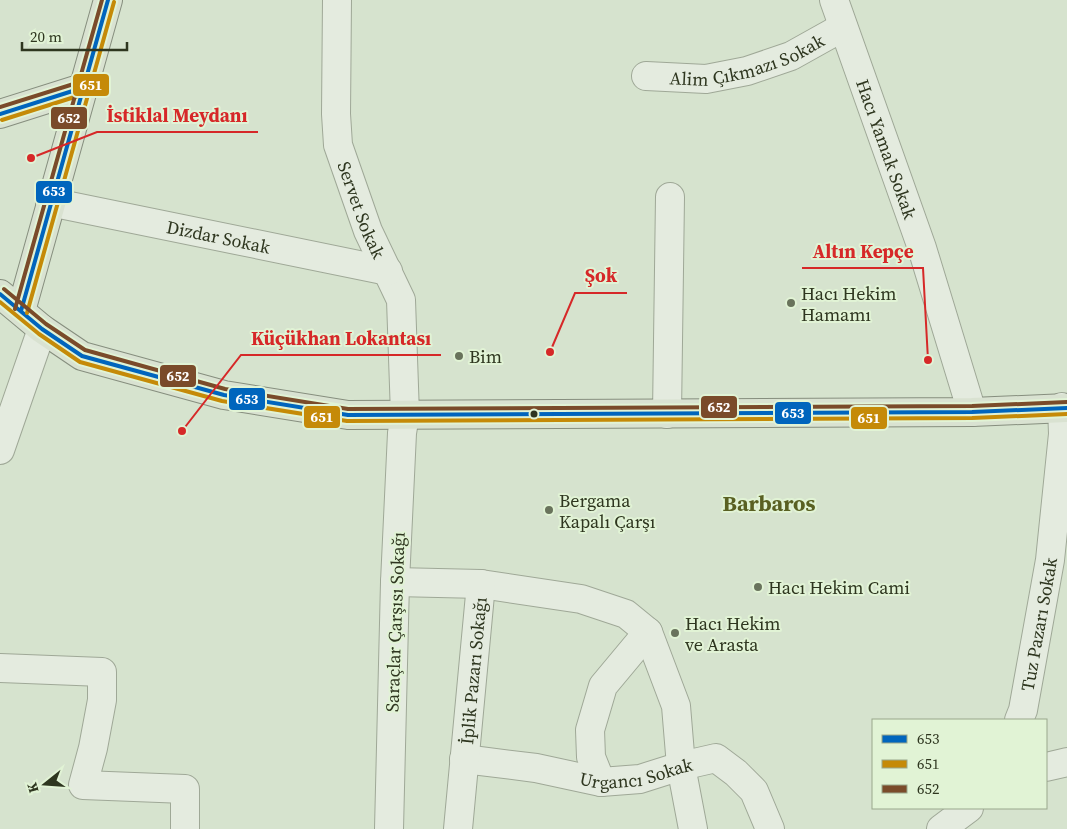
<svg xmlns="http://www.w3.org/2000/svg" width="1067" height="829" viewBox="0 0 1067 829" font-family="'Source Serif 4',serif">
	<style>
		.lines { fill: none; stroke-linecap: round; stroke-linejoin: round }
		.minor-casing { stroke: #9fa897; stroke-width: 30 }
		.major-casing { stroke: #868e7e; stroke-width: 30 }
		.minor { stroke: #e4ebdf; stroke-width: 28 }
		.major { stroke: #d9e2d1; stroke-width: 28 }
		.bus-1-casing { stroke: #e1f3d5; stroke-width: 8 }
		.bus-2-casing { stroke: #e1f3d5; stroke-width: 8 }
		.bus-3-casing { stroke: #e1f3d5; stroke-width: 8 }
		.bus-1 { stroke: #0065bd; stroke-width: 4 }
		.bus-2 { stroke: #c58a08; stroke-width: 4 }
		.bus-3 { stroke: #7a4b2a; stroke-width: 4 }
		.poi-dot { fill: #69735c; stroke: #e1f3d5; stroke-width: 2 }
		.bus-dot { fill: #2e361f; stroke: #e1f3d5; stroke-width: 2 }
		.labels { text-anchor: middle; dominant-baseline: central; stroke-width: 4; stroke-linejoin: round; paint-order: stroke }
		.street-label { font-size: 18px; fill: #2e361f; stroke: #e1f3d5 }
		.poi-label { font-size: 18px; fill: #2e361f; stroke: #e1f3d5; text-anchor: start }
		.district-label { font-size: 22px; font-weight: bold; fill: #596022; stroke: #e1f3d5 }
		.leader { fill: none; stroke: #d62828; stroke-width: 2 }
		.callout-dot { fill: #d62828; stroke: #e1f3d5; stroke-width: 2 }
		.callout-label { font-size: 19px; text-anchor: middle; font-weight: bold; fill: #d62828; stroke: #e1f3d5; stroke-width: 4; stroke-linejoin: round; paint-order: stroke }
		.line-badge { stroke: #e1f3d5; stroke-width: 2 }
		.badge-label { font-size: 14px; text-anchor: middle; font-weight: bold; fill: #fff }
	</style>
	<rect width="100%" height="100%" fill="#d6e3ce"/>
	<g class="lines">
		<defs>
			<g id="minor">
				<path id="s1" d="M337,0l-1,114 2,31 30,86 33,69 4,115 -3,18 -7,149 -6,247"/>
				<path id="s2" d="M834,0l88,248 50,164"/>
				<path id="s3" d="M646,76l60,3 41,-8 44,-15 52,-29"/>
				<path id="s4" d="M50,202l338,69"/>
				<path d="M667,414l3,-217"/>
				<path d="M0,450l42,-121"/>
				<path d="M395,582l86,2 100,15 45,15 22,18 28,74 5,60 12,63"/>
				<path d="M0,668l102,4v28l-9,48 -10,37 102,4v40"/>
				<path id="s5" d="M1019,720l4,-10 27,-150 13,-126 -1,-27"/>
				<path id="s6" d="M464,759l72,9 65,14 39,-3 41,-13 35,-8 20,15 18,18 16,38"/>
				<path d="M1046,767l21,-5"/>
				<path d="M601,782l-10,-25 -1,-27 13,-44 45,-54"/>
				<path id="s7" d="M458,829l23,-245"/>
				<path d="M941,829l28,-21"/>
			</g>
			<path id="major" d="M0,114l82,-26
				M0,294l42,35 40,27 142,39 124,20 624,-3 95,-4
				M21,311l87,-311"/>
		</defs>
		<use href="#minor" class="minor-casing"/>
		<use href="#major" class="major-casing"/>
		<use href="#minor" class="minor"/>
		<use href="#major" class="major"/>
		<defs>
			<path id="bus-1" d="M0,114l82,-26
				M0,294l42,35 40,27 142,39 124,20 624,-3 95,-4
				M21,311l87,-311"/>
			<path id="bus-2" d="M2,120l82,-26
				M0,302l39,32 41,28 142,39 125,20 625,-3 95,-4
				M27,313l87,-311"/>
			<path id="bus-3" d="M0,107l80,-25
				M4,289l42,35 39,26 140,39 123,20 624,-3 95,-4
				M15,309l87,-309"/>
		</defs>
		<use href="#bus-1" class="bus-1-casing"/>
		<use href="#bus-2" class="bus-2-casing"/>
		<use href="#bus-3" class="bus-3-casing"/>
		<use href="#bus-1" class="bus-1"/>
		<use href="#bus-2" class="bus-2"/>
		<use href="#bus-3" class="bus-3"/>
	</g>
	<g class="poi-dot">
		<circle cx="791" cy="303" r="5"/>
		<circle cx="459" cy="356" r="5"/>
		<circle cx="549" cy="510" r="5"/>
		<circle cx="758" cy="587" r="5"/>
		<circle cx="675" cy="633" r="5"/>
	</g>
	<circle class="bus-dot" cx="534" cy="414" r="4.5"/>
	<g class="labels">
		<g class="street-label">
			<text stroke="none"><textPath href="#s3" startOffset="104">Alim Çıkmazı Sokak</textPath></text>
			<text stroke="none"><textPath href="#s2" startOffset="158">Hacı Yamak Sokak</textPath></text>
			<text stroke="none"><textPath href="#s1" startOffset="214">Servet Sokak</textPath></text>
			<text stroke="none"><textPath href="#s4" startOffset="172">Dizdar Sokak</textPath></text>
			<text transform="translate(395 622) rotate(-88)">Saraçlar Çarşısı Sokağı</text>
			<text stroke="none"><textPath href="#s5" startOffset="98">Tuz Pazarı Sokak</textPath></text>
			<text stroke="none"><textPath href="#s7" startOffset="159">İplik Pazarı Sokağı</textPath></text>
			<text stroke="none"><textPath href="#s6" startOffset="175">Urgancı Sokak</textPath></text>
		</g>
		<g class="poi-label">
			<text x="801" y="293">Hacı Hekim<tspan x="801" dy="21">Hamamı</tspan></text>
			<text x="469" y="356">Bim</text>
			<text x="559" y="500">Bergama<tspan x="559" dy="21">Kapalı Çarşı</tspan></text>
			<text x="768" y="587">Hacı Hekim Cami</text>
			<text x="685" y="623">Hacı Hekim<tspan x="685" dy="21">ve Arasta</tspan></text>
		</g>
		<g class="district-label">
			<text x="769" y="503">Barbaros</text>
		</g>
	</g>
	<path class="leader" d="M31 158L97 132H258M928 360L923 268H802M550 352L575 293H627M182 431L241 355H441"/>
	<g class="callout-dot">
		<circle cx="31" cy="158" r="5"/>
		<circle cx="928" cy="360" r="5"/>
		<circle cx="550" cy="352" r="5"/>
		<circle cx="182" cy="431" r="5"/>
	</g>
	<g class="callout-label">
		<text x="177" y="122">İstiklal Meydanı</text>
		<text x="863" y="258">Altın Kepçe</text>
		<text x="601" y="282">Şok</text>
		<text x="341" y="345">Küçükhan Lokantası</text>
	</g>
	<g class="line-badge">
		<rect x="72" y="73" width="38" height="24" rx="5" fill="#c58a08"/>
		<rect x="50" y="106" width="38" height="24" rx="5" fill="#7a4b2a"/>
		<rect x="35" y="180" width="38" height="24" rx="5" fill="#0065bd"/>
		<rect x="159" y="364" width="38" height="24" rx="5" fill="#7a4b2a"/>
		<rect x="228" y="387" width="38" height="24" rx="5" fill="#0065bd"/>
		<rect x="700" y="395" width="38" height="24" rx="5" fill="#7a4b2a"/>
		<rect x="774" y="401" width="38" height="24" rx="5" fill="#0065bd"/>
		<rect x="303" y="405" width="38" height="24" rx="5" fill="#c58a08"/>
		<rect x="850" y="406" width="38" height="24" rx="5" fill="#c58a08"/>
	</g>
	<g class="badge-label">
		<text x="91" y="90">651</text>
		<text x="69" y="123">652</text>
		<text x="54" y="196">653</text>
		<text x="178" y="381">652</text>
		<text x="247" y="404">653</text>
		<text x="719" y="412">652</text>
		<text x="793" y="418">653</text>
		<text x="322" y="422">651</text>
		<text x="869" y="423">651</text>
	</g>
	<rect x="872" y="719" width="175" height="90" fill="#e1f3d5" stroke="#99a78c"/>
	<rect x="882" y="735" width="25" height="8" fill="#0065bd" stroke="#99a78c"/>
	<text x="917" y="744" font-size="15" fill="#2e361f">653</text>
	<rect x="882" y="760" width="25" height="8" fill="#c58a08" stroke="#99a78c"/>
	<text x="917" y="769" font-size="15" fill="#2e361f">651</text>
	<rect x="882" y="785" width="25" height="8" fill="#7a4b2a" stroke="#99a78c"/>
	<text x="917" y="794" font-size="15" fill="#2e361f">652</text>
	<g transform="translate(45 784) rotate(253)" stroke="#e1f3d5" stroke-width="4" paint-order="stroke">
	<path d="M0-4L9 19L0 12L-9 19Z" fill="#2e361f"/>
	<text y="-8" font-size="14" font-weight="bold" text-anchor="middle" fill="#2e361f">K</text>
	</g>
	<path d="M22 42v8h105v-8" fill="none" stroke="#2e361f" stroke-width="2.5"/>
	<text x="30" y="42" font-size="15" fill="#2e361f" stroke="#e1f3d5" stroke-width="4" paint-order="stroke">20 m</text>
</svg>
